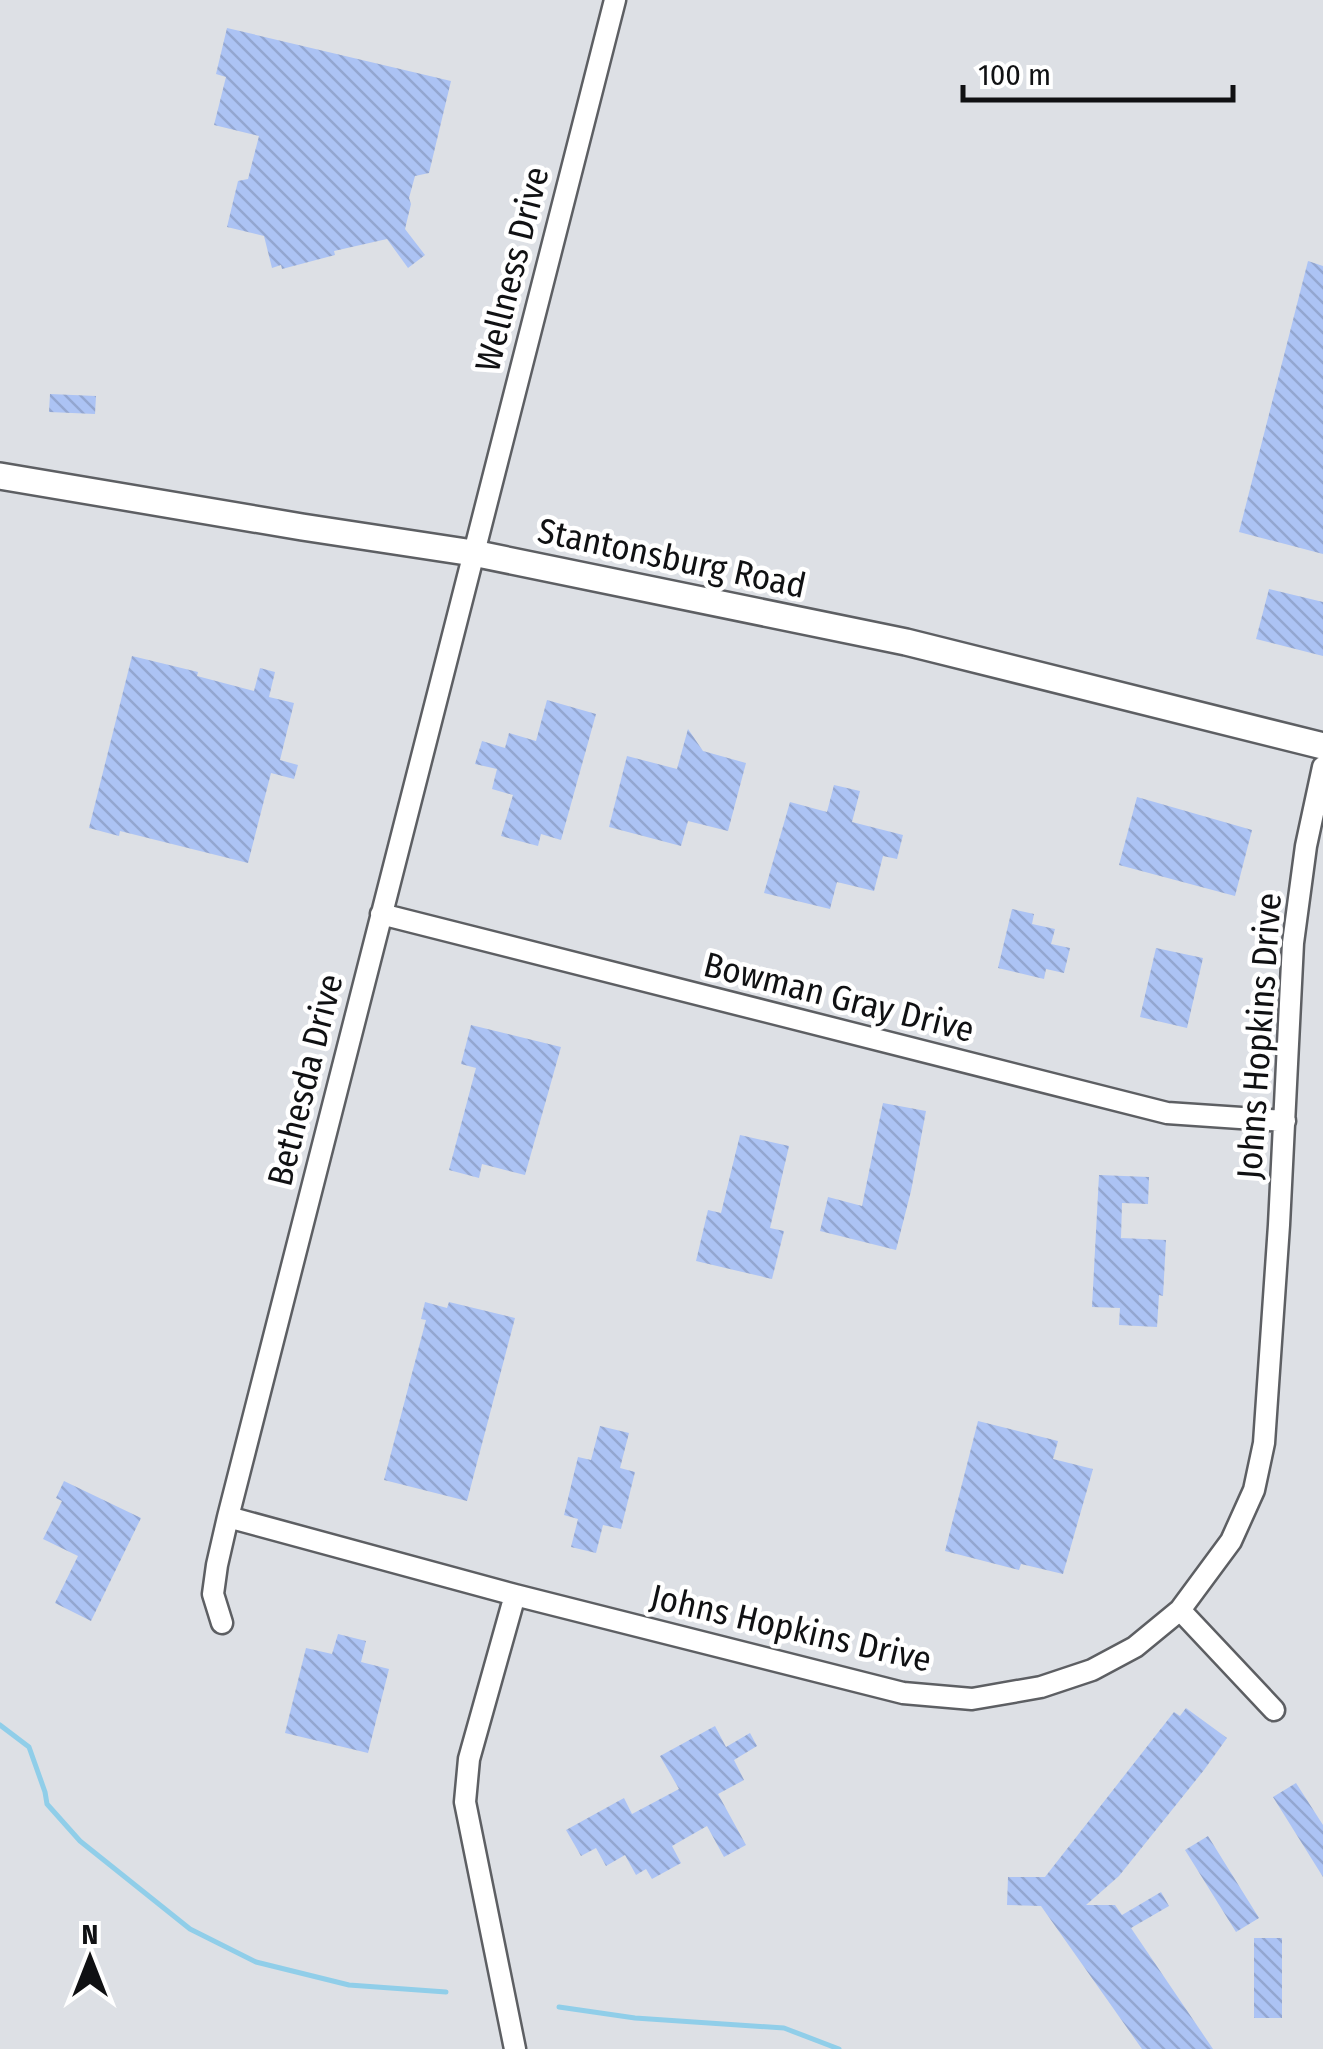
<svg xmlns="http://www.w3.org/2000/svg" width="1323" height="2049" viewBox="0 0 1323 2049" font-family="'Fira Sans Condensed',sans-serif">
	<style>
		.lines { fill: none; stroke-linecap: round; stroke-linejoin: round }
		.stream { stroke: #90cee9; stroke-width: 5 }
		.building { fill: url(#building-back-hatch) }
		.minor-casing { stroke: #5d5f63; stroke-width: 25 }
		.major-casing { stroke: #5d5f63; stroke-width: 30 }
		.minor { stroke: #fff; stroke-width: 20 }
		.major { stroke: #fff; stroke-width: 25 }
		.labels { text-anchor: middle; dominant-baseline: central; stroke-width: 9; stroke-linejoin: round; paint-order: stroke }
		.street-label { font-size: 35px; fill: #101113; stroke: #fff }
	</style>
	<defs>
		<pattern id="building-back-hatch" width="6" height="6" patternUnits="userSpaceOnUse" patternTransform="scale(2.5)"><rect width="6" height="6" fill="#acc3f4"/><path d="M-1 5l2 2M0 0l6 6M5-1l2 2" fill="none" stroke="#93a6d0"/></pattern>
	</defs>
	<rect width="100%" height="100%" fill="#dde0e5"/>
	<g class="lines">
		<path class="stream" d="M0,1725l29,22 16,45 2,12 33,37 110,88 66,33 93,23 97,7
			M559,2007l76,11 149,10 55,21"/>
	</g>
	<path class="building" d="M227,28l224,53 -22,92 -14,3 -6,22 2,6 -6,25 20,26 -17,13 -21,-29 -53,12 1,4 -53,14 -1,-4 -9,3 -8,-32 -37,-9 11,-46 10,-2 11,-43 -45,-11 12,-48 -10,-3z
		M1308,261l15,5v288l-84,-22z
		M50,394l46,2 -1,18 -46,-2z
		M1269,589l54,13v54l-67,-17z
		M132,656l66,16 -1,4 57,15 6,-23 15,4 -6,25 25,6 -14,57 18,5 -4,14 -23,-6 -23,90 -128,-32 -1,5 -30,-8z
		M547,700l49,14 -35,126 -20,-6 -3,12 -37,-10 12,-41 -21,-6 5,-20 -22,-5 7,-23 23,7 4,-15 27,8z
		M688,729l15,22 43,12 -18,68 -40,-10 -7,25 -72,-19 18,-71 50,13z
		M834,785l26,6 -8,31 51,13 -6,24 -14,-3 -9,35 -37,-9 -7,27 -66,-16 26,-91 37,10z
		M1137,797l115,33 -17,66 -116,-31z
		M1012,909l22,5 -2,10 23,5 -4,15 19,4 -6,25 -18,-4 -2,10 -46,-11z
		M1156,948l47,10 -16,70 -47,-11z
		M471,1025l90,22 -36,128 -43,-11 -3,14 -30,-8 27,-102 -15,-4z
		M883,1103l43,8 -15,80 -15,59 -76,-19 8,-34 34,9z
		M740,1135l49,11 -19,82 14,3 -12,48 -76,-18 12,-51 13,3z
		M1099,1175l50,2 -1,27 -26,-1 -1,35 45,2 -3,56 -4,-1 -2,32 -38,-2 1,-17 -28,-1z
		M425,1302l22,6 2,-6 66,16 -48,183 -83,-21 42,-160 -5,-1z
		M978,1421l80,20 -5,18 40,10 -30,105 -42,-10 -2,6 -74,-19z
		M600,1426l29,7 -9,35 15,4 -14,57 -18,-4 -7,28 -25,-6 7,-28 -14,-4 14,-58 13,3z
		M64,1481l77,37 -50,103 -36,-18 23,-47 -35,-17 19,-38 -6,-3z
		M338,1634l28,7 -5,21 28,7 -21,84 -83,-20 21,-85 26,6z
		M1186,1708l41,30 -23,32 -85,106 -33,29h29l7,10 39,-23 8,14 -38,22 82,121h-71l-101,-143 -34,-1 1,-28h37l129,-165 6,4z
		M715,1726l11,21 24,-14 7,13 -23,14 10,20 -26,14 28,51 -22,12 -17,-31 -35,20 9,17 -29,16 -6,-10 -10,6 -11,-20 -19,11 -10,-18 -15,8 -15,-26 58,-32 8,16 47,-25 -19,-33z
		M1296,1783l27,42v52l-50,-80z
		M1208,1836l51,82 -23,14 -51,-82z
		M1254,1938h28v80h-28z"/>
	<g class="lines">
		<defs>
			<path id="minor" d="M381,914l786,199 118,8
				M228,1517l287,78 388,98 69,6 69,-12 51,-17 43,-23 45,-37 51,-69 23,-51 10,-47 15,-218 14,-282 13,-97 17,-79
				M515,1595l-46,164 -4,43 50,247
				M1180,1610l94,100
				M222,1623l-9,-29 4,-29 11,-48 387,-1517"/>
			<path id="major" d="M0,476l302,51 171,26 433,89 417,104"/>
		</defs>
		<use href="#minor" class="minor-casing"/>
		<use href="#major" class="major-casing"/>
		<use href="#minor" class="minor"/>
		<use href="#major" class="major"/>
	</g>
	<g class="labels">
		<g class="street-label">
			<text transform="translate(512 269) rotate(-76)">Wellness Drive</text>
			<text transform="translate(672 558) rotate(12)">Stantonsburg Road</text>
			<text transform="translate(839 997) rotate(14)">Bowman Gray Drive</text>
			<text transform="translate(1259 1036) rotate(-86)">Johns Hopkins Drive</text>
			<text transform="translate(305 1080) rotate(-76)">Bethesda Drive</text>
			<text transform="translate(791 1628) rotate(13)">Johns Hopkins Drive</text>
		</g>
	</g>
	<g transform="translate(90 1959)" stroke="#ffffff" stroke-width="8" paint-order="stroke">
	<path d="M0-8L18 38L0 25L-18 38Z" fill="#101113"/>
	<text y="-15" font-size="28" font-weight="bold" text-anchor="middle" fill="#101113">N</text>
	</g>
	<path d="M963 85v15h270v-15" fill="none" stroke="#101113" stroke-width="5"/>
	<text x="978" y="85" font-size="30" fill="#101113" stroke="#ffffff" stroke-width="8" paint-order="stroke">100 m</text>
</svg>
